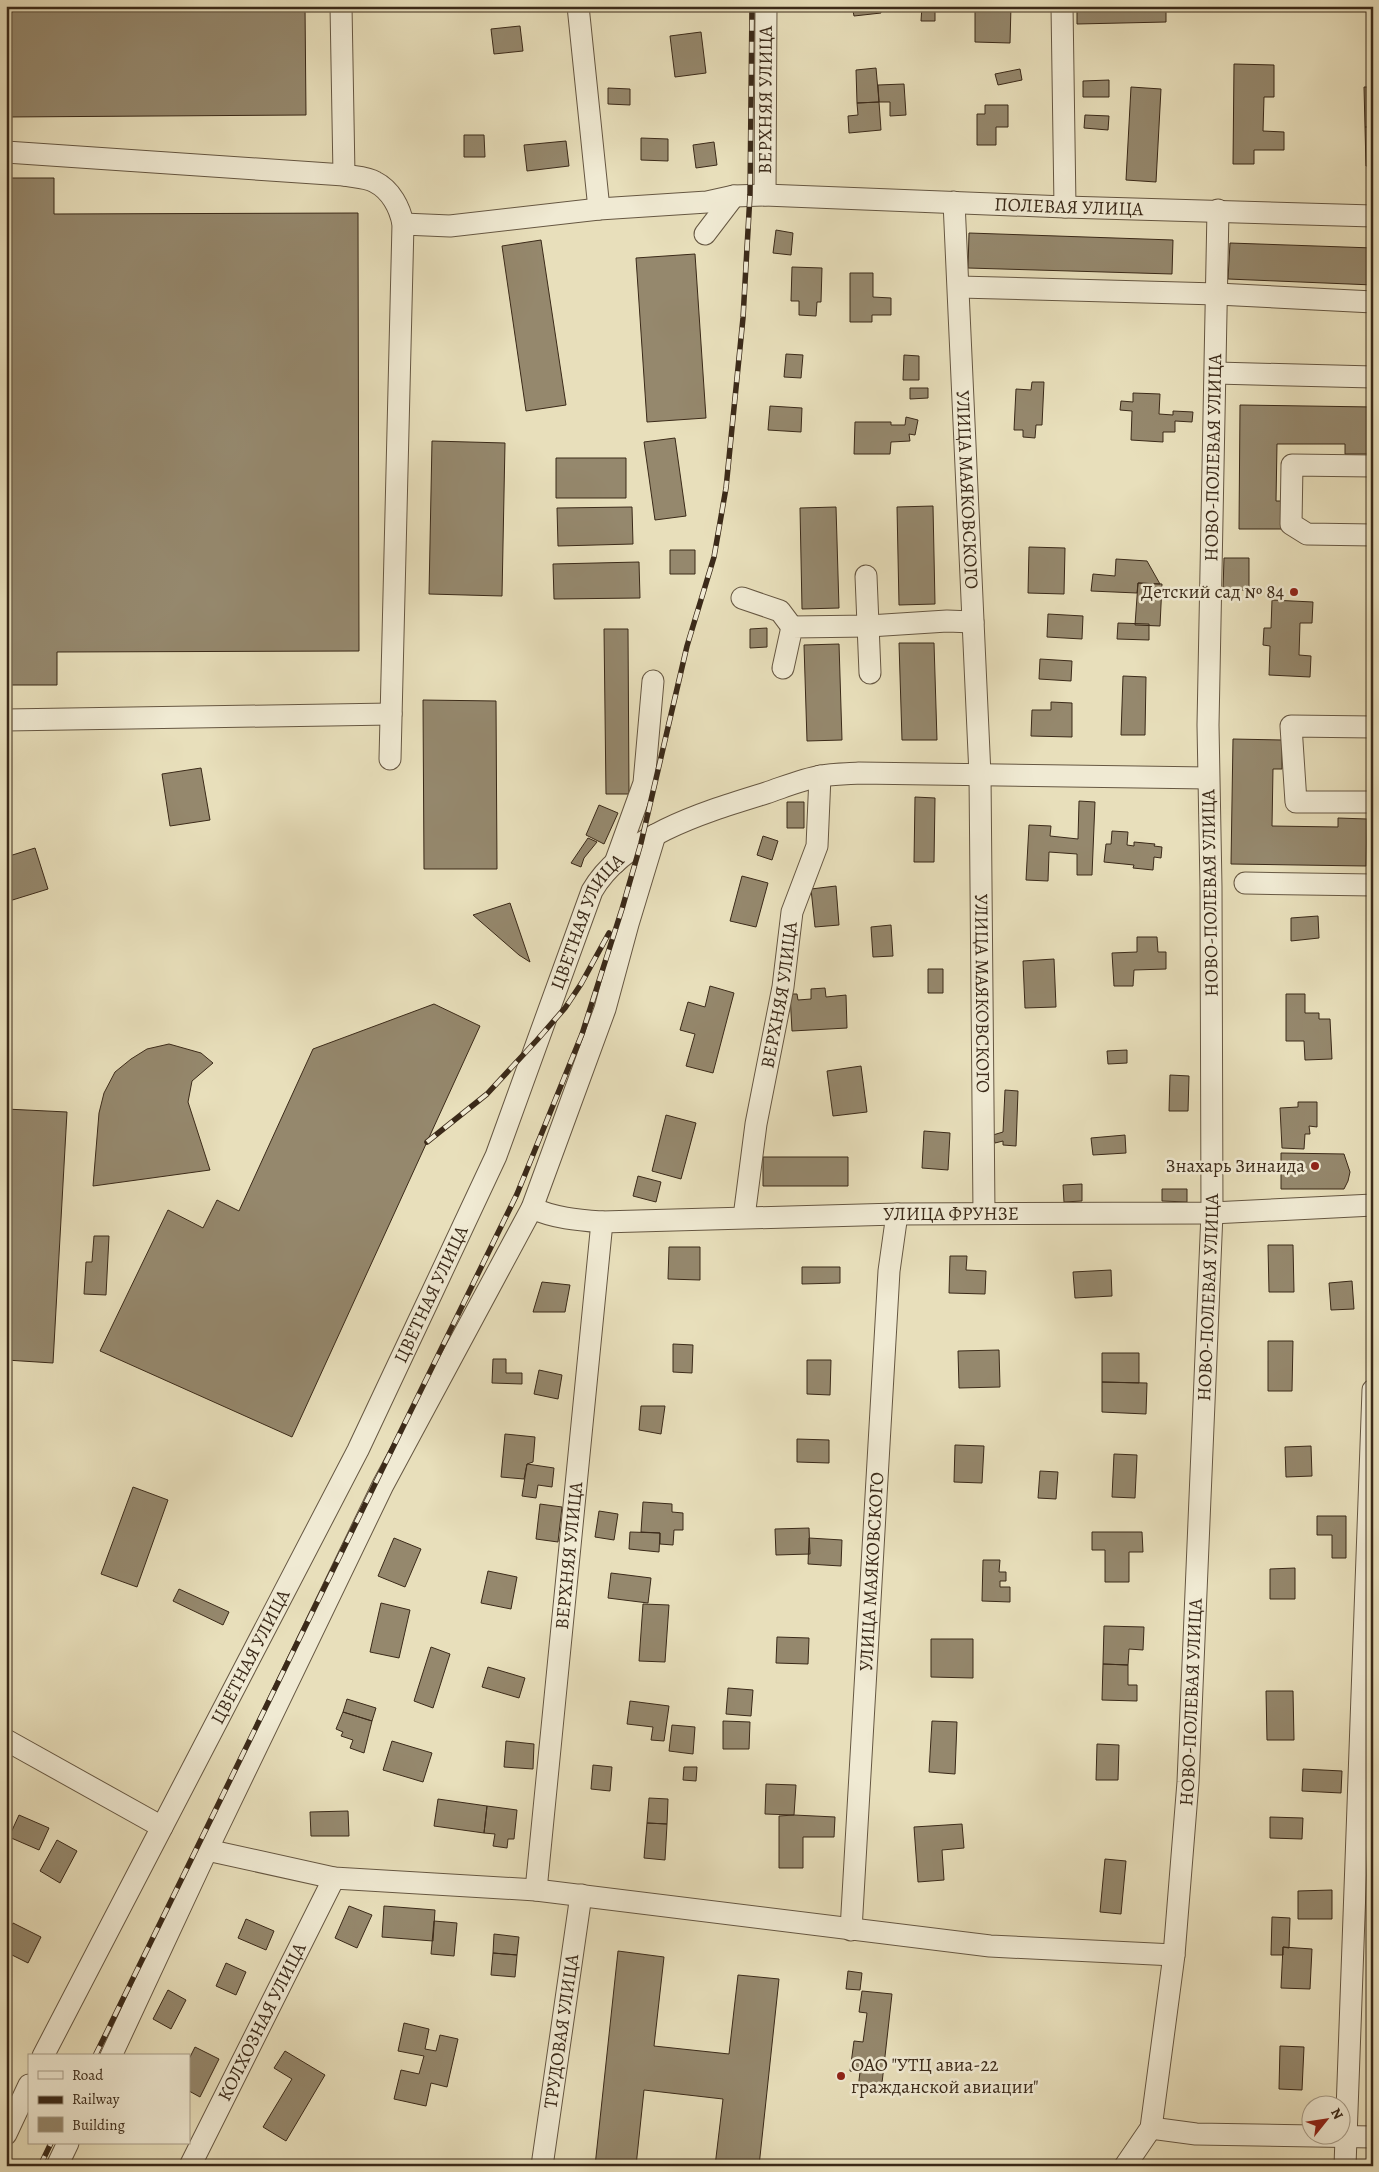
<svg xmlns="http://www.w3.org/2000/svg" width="1379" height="2172" viewBox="0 0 1379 2172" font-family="Alegreya,serif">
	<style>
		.building { fill: #95886d; stroke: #3b2a19 }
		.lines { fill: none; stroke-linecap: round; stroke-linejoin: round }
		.minor-casing { stroke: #665742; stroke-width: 23 }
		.minor { stroke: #f0ead3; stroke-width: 21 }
		.rail-casing { stroke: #3b2a19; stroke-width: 5.5 }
		.rail { stroke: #f0ead3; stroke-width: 4; stroke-dasharray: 11; stroke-linecap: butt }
		.poi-dot { fill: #8f2418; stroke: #f0ead3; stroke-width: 2 }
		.labels { text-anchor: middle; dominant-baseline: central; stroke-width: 5; stroke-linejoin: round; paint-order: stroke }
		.street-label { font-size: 19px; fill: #3b2a19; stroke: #f0ead3 }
		.poi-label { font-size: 19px; fill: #3b2a19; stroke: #f0ead3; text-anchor: end }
	</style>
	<rect width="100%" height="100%" fill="#e8dfbb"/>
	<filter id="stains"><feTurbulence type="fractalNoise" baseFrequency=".004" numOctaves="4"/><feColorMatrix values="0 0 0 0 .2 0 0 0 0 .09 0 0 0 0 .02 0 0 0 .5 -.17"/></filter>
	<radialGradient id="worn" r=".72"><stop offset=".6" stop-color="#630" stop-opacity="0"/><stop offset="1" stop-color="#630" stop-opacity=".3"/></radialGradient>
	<path class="building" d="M6,6h299l1,109 -300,2z
		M852,6h28l1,7 -27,3z
		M922,6h13v15h-14z
		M975,6h36l-1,37 -35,-1z
		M1092,6h17v5l7,-1v-4h18v4h32v12l-89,2v-13h15z
		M520,26l3,25 -29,3 -3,-25z
		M701,32l5,41 -31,4 -5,-41z
		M1234,64l40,1v32h-10l-1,34 21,1v18h-30v14h-21z
		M876,68l3,34 -22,1 -1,-33z
		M1020,69l2,11 -24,5 -3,-11z
		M1109,80v17h-26v-16z
		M904,84l2,31 -16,1v-14h-11l-1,-17z
		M1131,87l30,2 -5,93 -30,-2z
		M1364,87h9v40h-8z
		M608,88l22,1v16l-22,-1z
		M879,102l2,28 -32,3 -1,-17 10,-1 -1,-12z
		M985,105h23v22h-12v18h-19v-31h8z
		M1085,115l24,1 -1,14 -24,-2z
		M1365,127h8v38l-7,1z
		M464,135h20l1,22h-21z
		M641,138l27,1v22l-27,-1z
		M566,141l3,25 -42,5 -3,-26z
		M714,142l3,23 -21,3 -3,-23z
		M6,178h48v36l304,-1 1,438 -302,1v33h-51z
		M776,230l17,3 -2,22 -18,-2z
		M969,233l204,7 -1,34 -204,-6z
		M541,240l25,165 -40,6 -24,-165z
		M1230,243l143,5v37l-145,-6z
		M695,254l11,164 -59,4 -11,-164z
		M792,267l30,1 -1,34h-4l-1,14 -17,-1v-14h-8z
		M850,273h23v24l18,1v17h-19v7h-22z
		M786,354l17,1 -2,23 -17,-1z
		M904,355l15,1v24h-16z
		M1032,382h12l-2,43h-6l-1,13 -12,-1v-7h-9l2,-41 15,1z
		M910,388h18v10l-18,1z
		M1133,393l27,1 -1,20 14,1v-4l20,1 -1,10 -17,-1v11h-12v10l-32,-2 1,-29 -12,-1 1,-9 12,1z
		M1240,405l133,2v47h-28v-10h-68l-1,57h9v28h-46z
		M770,406l32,2 -1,24 -33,-2z
		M906,417l12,3 -3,15 -6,-1 1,7 -19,1 -1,12h-36l1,-32h36v3h14z
		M675,438l11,78 -31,4 -11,-78z
		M432,441l73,2 -3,153 -73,-2z
		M556,458h70v40h-70z
		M933,506l2,98 -36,1 -2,-98z
		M632,507l1,37 -75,2 -1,-38z
		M836,507l3,101 -37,1 -2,-101z
		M1029,547l36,1 -1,46 -36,-1z
		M670,550h25v24h-25z
		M1224,558h25v32h-26z
		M1116,559l31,2 13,23 -22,-1 -1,10 -46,-2 2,-17 22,2z
		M639,562l1,36 -86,1 -1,-35z
		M1138,583l24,1 -2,42 -25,-1z
		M1272,600l41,2 -1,21h-12l-1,32 12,1 -1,21 -41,-2 1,-29 -7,-1 1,-17h7z
		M1048,614l35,2 -1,23 -35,-2z
		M1118,623l31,1v16l-32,-1z
		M767,628v19l-17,1v-19z
		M604,629h24l1,165h-23z
		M899,643h35l3,97h-35z
		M839,644l3,96 -35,1 -3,-96z
		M1040,659l32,2 -1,20 -32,-2z
		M1123,676l23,1 -1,58h-24z
		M423,700l73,1 1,168h-73z
		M1051,702l21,1v34l-41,-1 1,-26h19z
		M1233,739l49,1v29h-9l-1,57 66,1v-9l29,1 -1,47 -135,-2z
		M201,768l9,52 -40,6 -8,-52z
		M915,797l20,1 -1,64h-20z
		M1079,801l16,1 -3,73h-15v-21l-28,-2 -1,29 -22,-1 3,-55 22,1 -1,10 28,3z
		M787,802h17v26h-17z
		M599,805l19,8 -14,31 -18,-9z
		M1112,831l16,1 -1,13 7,1v-4l21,2 -1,2 8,1 -1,11 -7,-1 -1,13 -20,-2 1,-3 -30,-3 2,-18h5z
		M763,836l15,5 -6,19 -15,-5z
		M588,838l9,4 -13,16 -3,9 -10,-4z
		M35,848l13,41 -42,13v-45z
		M742,876l26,7 -12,44 -26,-6z
		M836,886l3,39 -24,2 -4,-38z
		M510,903l20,59 -11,-7 -46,-40z
		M1318,916l1,22 -28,3v-23z
		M891,925l2,31 -20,1 -2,-30z
		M1137,937h20l1,15h8v17l-32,1 -1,16h-19l-2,-33 25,-1z
		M1054,959l2,48 -31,1 -2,-47z
		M928,969h15v24h-15z
		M710,986l24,7 -21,80 -27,-7 9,-32 -15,-4 8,-28 17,5z
		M825,988l1,9 20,-2 1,33 -55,3 -2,-37h7l1,6 13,-1v-10z
		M1286,994h19v19h14v6h11l2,40 -27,1 -1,-19h-18z
		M434,1004l46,22 -188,411 -192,-86 68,-141 35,18 14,-28 22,11 74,-162z
		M169,1044l32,9 12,10 -21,18 -4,21 22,68 -117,16 6,-73 5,-20 11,-21 16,-13 16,-10z
		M1127,1050v13l-19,1 -1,-13z
		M861,1066l6,46 -34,4 -6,-45z
		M1170,1075l19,1 -1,35h-19z
		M1005,1090l13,1 -2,55 -13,-1v-4l-8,2 -2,-8 10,-3z
		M1298,1102h19v25l-8,-1 1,8h-5l-1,15 -22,-1 -2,-40 18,-1z
		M6,1109l61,3 -14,251 -47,-3z
		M666,1115l30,8 -15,56 -29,-8z
		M924,1131l26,2 -2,37 -26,-2z
		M1125,1135l1,18 -33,2 -2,-17z
		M1281,1153l63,1 6,18 -2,9 -4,8h-63z
		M763,1157h85v29h-85z
		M638,1176l23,6 -5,20 -23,-6z
		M1082,1184v17l-18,1 -1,-17z
		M1162,1189h25v13l-25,-1z
		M94,1236h15l-3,59 -22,-1 2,-32h6z
		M1268,1245h25l1,47h-25z
		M669,1247h31v33l-32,-1z
		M950,1256h17l-1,14 20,1 -1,23 -36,-1z
		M802,1267h38v16l-38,1z
		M1111,1270l1,26 -37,2 -2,-26z
		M1352,1281l2,28 -23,1 -2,-27z
		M542,1282l28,3 -5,27h-32z
		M1268,1341h25l-1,50h-24z
		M673,1344l20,1 -1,28 -19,-1z
		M999,1350l1,37 -41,1 -1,-37z
		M1102,1353h37v30l-37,-1z
		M493,1359h13v14h16v11l-30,-1z
		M807,1360h24l-1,35 -23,-1z
		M539,1370l23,5 -4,24 -24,-5z
		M1102,1382l45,1 -1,31 -44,-2z
		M641,1406h24l-4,28 -22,-4z
		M505,1434l30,3 -2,25 -6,2 -3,15 -23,-2z
		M797,1439l32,1v23l-32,-1z
		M955,1445l29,1 -2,37 -28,-1z
		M1311,1446l1,30 -26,1 -1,-30z
		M1114,1454l23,1 -2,43 -23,-1z
		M527,1464l27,4 -2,19 -14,-2 -2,13 -14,-2z
		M1040,1471l18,1 -2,27 -18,-1z
		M133,1487l35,13 -31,87 -36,-13z
		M643,1502l29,2v8l11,1v17h-9l-1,15 -13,-1v-11l-19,-1z
		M540,1504l22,3 -4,35 -22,-3z
		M599,1511l19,3 -4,26 -19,-3z
		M1317,1516h29v42h-14v-23h-15z
		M809,1528l1,26 -34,1 -1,-26z
		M630,1532l30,1 -1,19 -30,-3z
		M1092,1532h50l1,20h-14v30h-24v-32h-13z
		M394,1538l27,11 -16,38 -27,-11z
		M809,1538l33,2 -1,26 -33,-2z
		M983,1560h17l-1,12h7v9h-6v6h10v15l-28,-1z
		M1295,1568v31h-25v-30z
		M488,1571l29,6 -6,32 -30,-6z
		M611,1573l40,5 -3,25 -40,-5z
		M179,1589l50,23 -6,13 -50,-24z
		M381,1603l29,7 -11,48 -29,-6z
		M643,1604l26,1 -4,57 -26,-1z
		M1104,1626l40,1 -1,23 -14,-1 -1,16 -25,-1z
		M777,1637l32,1 -1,26 -32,-1z
		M931,1639h42v39l-42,-1z
		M431,1647l19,7 -17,54 -19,-7z
		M1103,1664l25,1v20h9v16l-35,-1z
		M488,1667l37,11 -6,20 -37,-11z
		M728,1688l25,2 -2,26 -25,-2z
		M1266,1691h27l1,49h-27z
		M347,1699l29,9 -4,13 -29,-9z
		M630,1701l39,5 -5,35 -13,-1 2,-13 -26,-3z
		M343,1712l29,9 -8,32 -14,-5 3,-8 -12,-4 2,-4 -7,-3z
		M723,1721l27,1 -1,27h-26z
		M932,1721l25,1 -2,52 -26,-2z
		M672,1725l23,2 -2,27 -24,-3z
		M392,1741l40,12 -9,29 -40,-12z
		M506,1741l28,3 -1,25 -29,-2z
		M1097,1744l22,1 -1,35h-22z
		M593,1765l19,2 -2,24 -19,-2z
		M684,1767h13l-1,14 -13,-1z
		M1303,1769l39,2 -1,22 -39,-2z
		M766,1784l30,1 -2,30 -29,-1z
		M649,1798l19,1 -1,25 -20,-1z
		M438,1799l49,7 -3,27 -50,-7z
		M487,1806l30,4 -3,29h-6l-1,9 -14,-2 2,-12 -11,-1z
		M348,1811l1,25h-38l-1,-24z
		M19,1815l30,13 -10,22 -30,-13z
		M794,1815l41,2 -1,20h-31v31h-24v-52z
		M1270,1817l33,1 -1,21 -32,-1z
		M647,1823l20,1 -2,36 -21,-2z
		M962,1824l2,24 -22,2 2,30 -26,2 -4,-55z
		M57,1840l20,11 -17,32 -20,-12z
		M1105,1859l21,2 -5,53 -21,-2z
		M1332,1890v29h-34v-28z
		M349,1906l23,9 -15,33 -22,-10z
		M384,1906l51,4 -2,31 -51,-4z
		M1272,1917l18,1 -1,30 -6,-1v8h-12z
		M246,1919l28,12 -8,19 -28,-12z
		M434,1921l23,2 -3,33 -23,-2z
		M13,1923l28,14 -13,26 -22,-11v-15z
		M494,1934l25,3 -2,18 -24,-2z
		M1283,1947l29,2 -2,40 -29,-1z
		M618,1951l46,6 -10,89 75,8 9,-79 41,4 -20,187h-44l8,-67 -79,-9 -8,76h-41z
		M493,1953l24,2 -2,22 -24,-2z
		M226,1963l20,9 -10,23 -20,-9z
		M848,1971l14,2 -2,17 -14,-1z
		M168,1990l18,10 -15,29 -18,-10z
		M862,1991l30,3 -11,98 -23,-3 2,-17 -10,-1 4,-30 9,1 4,-29 -8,-1z
		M1371,1993h2v28h-2z
		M404,2023l25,6 -4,20 11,2 4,-16 18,4 -11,48 -16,-4 -5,23 -32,-7 7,-29 18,4 5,-18 -26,-5z
		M1280,2046l24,1 -2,43 -23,-1z
		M195,2047l24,12 -19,38 -11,-6v-32z
		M285,2051l40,24 -39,66 -23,-14 29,-48 -18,-11z"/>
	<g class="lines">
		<defs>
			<g id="minor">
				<path d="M341,6l3,169"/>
				<path d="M578,6l21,203"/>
				<path d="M1062,6l3,201"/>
				<path d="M6,152l338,23c9,2 23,2 31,7 16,8 25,26 28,42l-13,535"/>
				<path id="s1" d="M765,195l1,-189"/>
				<path id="s2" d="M954,202l26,573 4,438"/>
				<path id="s3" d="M403,224l47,2 149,-17 108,-7 27,-6 31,-1 300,12 308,9"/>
				<path d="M705,234l29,-38"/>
				<path d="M959,287l258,7 156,8"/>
				<path d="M1216,373l157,4"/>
				<path d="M1373,466l-81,-1 -1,59 16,10 66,1"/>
				<path d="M866,576l4,97"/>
				<path d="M742,598l38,13 12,16"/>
				<path d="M783,668l9,-41 77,-1 78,-5 26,1"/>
				<path d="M6,720l385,-6"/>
				<path d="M1373,727l-82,-1 5,76h77"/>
				<path d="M615,863l29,-80 9,-102"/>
				<path d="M1245,883l128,2"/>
				<path id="s4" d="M532,1208c22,10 45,12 70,14l295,-8 315,-1 161,-8"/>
				<path id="s5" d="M744,1217l12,-93 27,-137 9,-75 25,-66 3,-70"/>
				<path d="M6,1740l156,87"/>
				<path d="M207,1850l127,28 202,12 454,56 184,9"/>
				<path id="s6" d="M536,1890l66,-668"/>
				<path id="s7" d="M851,1930l38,-659 8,-57"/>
				<path id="s8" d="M43,2056l315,-606 71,-151 67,-143 96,-265c32,-56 116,-80 174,-98 18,-6 37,-14 55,-17 12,-2 25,-2 38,-3l349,5"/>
				<path d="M111,2056l96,-206 176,-365 149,-277 73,-199 23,-85 27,-89"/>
				<path d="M1151,2128l45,6 177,3"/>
				<path d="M6,2134l23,-49"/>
				<path d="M57,2166l11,-23"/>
				<path id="s9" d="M190,2166l144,-288"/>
				<path id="s10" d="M542,2166l39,-271"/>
				<path id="s11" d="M1125,2166l26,-38 23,-173 14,-173 24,-569 -1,-326 -3,-162 10,-515"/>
				<path d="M1345,2166l28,-776"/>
			</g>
		</defs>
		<use href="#minor" class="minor-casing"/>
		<use href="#minor" class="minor"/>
		<defs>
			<path id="rail" d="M427,1142l60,-48 50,-54 28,-32 16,-24 28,-51
				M95,2056l422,-862 65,-160 40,-125 19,-66 46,-197 27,-89 12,-69 17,-170 7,-123 2,-189
				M40,2166l11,-23"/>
		</defs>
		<use href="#rail" class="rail-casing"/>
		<use href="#rail" class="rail"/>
	</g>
	<g class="poi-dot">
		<circle cx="1294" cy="592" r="5"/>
		<circle cx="1315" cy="1166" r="5"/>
		<circle cx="841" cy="2076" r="5"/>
	</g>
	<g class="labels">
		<g class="street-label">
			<text stroke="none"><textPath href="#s1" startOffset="95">ВЕРХНЯЯ УЛИЦА</textPath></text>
			<text stroke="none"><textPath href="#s3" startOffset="668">ПОЛЕВАЯ УЛИЦА</textPath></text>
			<text stroke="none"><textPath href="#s11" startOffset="1719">НОВО-ПОЛЕВАЯ УЛИЦА</textPath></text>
			<text stroke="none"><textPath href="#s2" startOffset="288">УЛИЦА МАЯКОВСКОГО</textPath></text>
			<text transform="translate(1210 893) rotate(-91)">НОВО-ПОЛЕВАЯ УЛИЦА</text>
			<text stroke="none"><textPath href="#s8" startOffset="1260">ЦВЕТНАЯ УЛИЦА</textPath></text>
			<text stroke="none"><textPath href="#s2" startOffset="792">УЛИЦА МАЯКОВСКОГО</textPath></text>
			<text stroke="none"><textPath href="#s5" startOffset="225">ВЕРХНЯЯ УЛИЦА</textPath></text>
			<text stroke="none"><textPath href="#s4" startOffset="421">УЛИЦА ФРУНЗЕ</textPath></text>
			<text stroke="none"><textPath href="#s8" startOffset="855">ЦВЕТНАЯ УЛИЦА</textPath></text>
			<text stroke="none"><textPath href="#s11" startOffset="879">НОВО-ПОЛЕВАЯ УЛИЦА</textPath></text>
			<text stroke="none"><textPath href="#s6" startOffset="336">ВЕРХНЯЯ УЛИЦА</textPath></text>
			<text stroke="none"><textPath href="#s7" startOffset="359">УЛИЦА МАЯКОВСКОГО</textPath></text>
			<text stroke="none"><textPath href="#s8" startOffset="450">ЦВЕТНАЯ УЛИЦА</textPath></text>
			<text stroke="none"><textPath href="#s11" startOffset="474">НОВО-ПОЛЕВАЯ УЛИЦА</textPath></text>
			<text stroke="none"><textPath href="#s9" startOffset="161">КОЛХОЗНАЯ УЛИЦА</textPath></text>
			<text stroke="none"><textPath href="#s10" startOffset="136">ТРУДОВАЯ УЛИЦА</textPath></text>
		</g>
		<g class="poi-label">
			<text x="1284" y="592">Детский сад № 84</text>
			<text x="1305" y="1166">Знахарь Зинаида</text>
			<text x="851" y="2065" text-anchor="start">ОАО "УТЦ авиа-22<tspan x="851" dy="22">гражданской авиации"</tspan></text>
		</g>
	</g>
	<rect width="1379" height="2172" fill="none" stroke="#e8dfbb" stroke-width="25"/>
	<rect x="8" y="8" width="1364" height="2157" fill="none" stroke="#3b2a19" stroke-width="2.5"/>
	<rect x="12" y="12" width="1354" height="2147" fill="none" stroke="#3b2a19"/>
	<rect x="28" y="2054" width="162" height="90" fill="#f0ead3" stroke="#a89d89"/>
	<rect x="38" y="2071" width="25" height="8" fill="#f0ead3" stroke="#a89d89"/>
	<text x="72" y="2080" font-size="15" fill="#3b2a19">Road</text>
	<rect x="38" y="2096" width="25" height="8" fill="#3b2a19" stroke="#a89d89"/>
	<text x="72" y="2104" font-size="15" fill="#3b2a19">Railway</text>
	<rect x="38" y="2117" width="25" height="15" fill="#95886d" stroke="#a89d89"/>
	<text x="72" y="2130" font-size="15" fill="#3b2a19">Building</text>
	<g transform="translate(1326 2120) rotate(60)"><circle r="24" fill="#f0ead3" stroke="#a89d89"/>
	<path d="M0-4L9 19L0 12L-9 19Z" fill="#8f2418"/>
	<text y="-8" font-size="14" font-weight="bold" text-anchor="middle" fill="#3b2a19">N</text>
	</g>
	<rect width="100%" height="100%" filter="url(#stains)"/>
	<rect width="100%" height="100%" fill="url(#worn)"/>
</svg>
